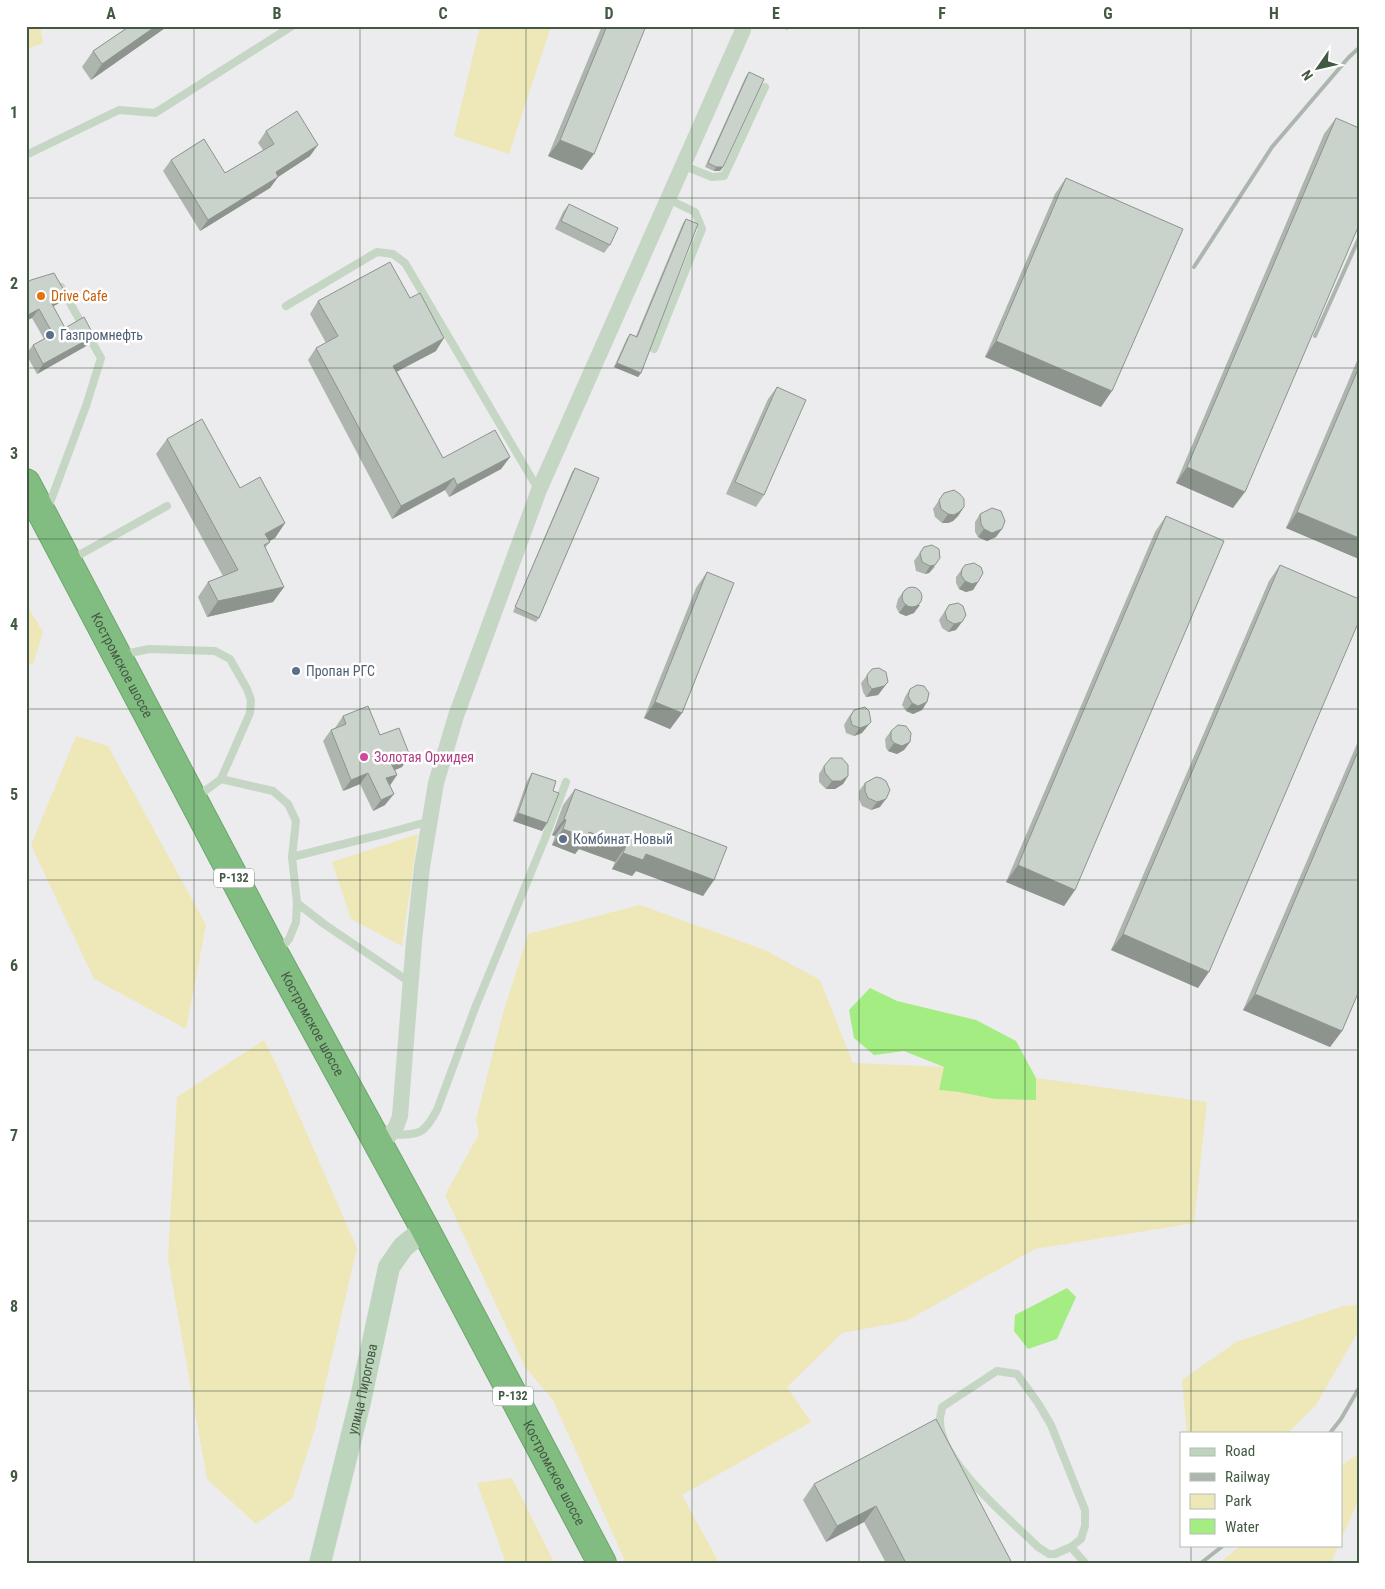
<svg xmlns="http://www.w3.org/2000/svg" width="1385" height="1589" viewBox="0 0 1385 1589" font-family="'Roboto Condensed',sans-serif">
	<style>
		.green { fill: #eee7b7 }
		.water { fill: #a3ed82 }
		.lines { fill: none; stroke-linecap: round; stroke-linejoin: round }
		.highway-casing { stroke: #6ca86d; stroke-width: 30 }
		.lane { stroke: #c5d6c4; stroke-width: 8 }
		.street { stroke: #c5d6c4; stroke-width: 16 }
		.secondary { stroke: #bdd5bd; stroke-width: 22 }
		.highway { stroke: #81bc81; stroke-width: 28 }
		.rail { stroke: #adb6ae; stroke-width: 4 }
		.wall { fill: #aeb5af }
		.shaded-wall { fill: #8d948e }
		.building { fill: #cad3cb; stroke: #8d948e }
		.grid { fill: none; stroke: #445943; stroke-width: 1; stroke-opacity: 0.55 }
		.food-dot { fill: #e8710a; stroke: #fff; stroke-width: 2 }
		.service-dot { fill: #5c6f8a; stroke: #fff; stroke-width: 2 }
		.hotel-dot { fill: #d1479c; stroke: #fff; stroke-width: 2 }
		.labels { text-anchor: middle; dominant-baseline: central; stroke-width: 5; stroke-linejoin: round; paint-order: stroke }
		.shield { fill: #fff; stroke: #7c8b7b; stroke-width: 1 }
		.shield-label { font-size: 12px; font-weight: bold; fill: #445943 }
		.food-label { font-size: 14px; fill: #c56008; stroke: #fff; text-anchor: start }
		.service-label { font-size: 14px; fill: #4e5e75; stroke: #fff; text-anchor: start }
		.street-label { font-size: 14px; fill: #445943; stroke: #fff }
		.hotel-label { font-size: 14px; fill: #b23c85; stroke: #fff; text-anchor: start }
		.neatline { fill: none; stroke: #445943; stroke-width: 2 }
		.grid-label { font-size: 16px; text-anchor: middle; font-weight: bold; fill: #445943 }
	</style>
	<rect width="100%" height="100%" fill="#ecebee"/>
	<path class="green" d="M26,26h14l3,17 -17,6z
		M481,26h70l-42,128 -55,-18 24,-102z
		M26,604l17,28 -10,32 -7,-1z
		M76,736l32,10 98,179 -20,104 -92,-50 -63,-134z
		M418,834l-16,112 -51,-27 -19,-57z
		M640,905l125,45 55,30 33,83 91,4 -5,23 97,10v-22l171,24 -13,121 -159,26 -129,72 -64,12 -55,54 24,35 -129,73 37,68h-93l-73,-163 -28,-33 -80,-172 34,-61 -3,-14 26,-103 26,-83z
		M264,1040l14,28 79,180 -42,181 -23,70 -36,25 -49,-45 -39,-220 9,-162z
		M1359,1305v25l-43,75 -28,28h-101l-5,-53 54,-38 107,-36z
		M1359,1453v46l-18,40v-73z
		M512,1478l42,85h-48l-29,-80z
		M1241,1545h98l-8,18h-112z"/>
	<path class="water" d="M870,988l27,13 79,19 40,21 20,37v22l-41,-1 -36,-7 -20,-2 5,-23 -40,-16 -30,4 -20,-17 -5,-28z
		M1067,1288l9,9 -19,42 -29,10 -14,-18 1,-16z"/>
	<g class="lines">
		<defs>
			<g id="highway">
				<path id="s2" d="M26,483l249,472 150,274 177,334"/>
			</g>
		</defs>
		<use href="#highway" class="highway-casing"/>
		<path class="lane" d="M26,155l93,-45 36,3 137,-87
			M682,165l30,12 12,-1 41,-89
			M286,306l91,-54 16,2 12,9 133,226
			M654,349l48,-120 -7,-17 -27,-13
			M48,508l38,-102 15,-48 -40,-71
			M72,559l95,-53
			M121,655l28,-6 66,2 15,8 17,30 4,11 -1,13 -29,66 -24,18
			M221,779l52,12 15,13 8,17 -4,36 5,46 -1,19 -7,17 -10,12
			M292,857l95,-24 43,-12
			M297,903l27,21 87,59
			M391,1135c28,-1 32,1 46,-25l38,-102 69,-167 22,-59
			M997,1371l20,3 21,29 13,22 34,85v16l-4,13 -10,8 -16,7h-6l-11,-7c-28,-28 -100,-86 -98,-128 0,-4 2,-8 2,-12z
			M1071,1547l14,16"/>
		<path class="street" d="M380,1147l16,-20 4,-11 14,-175 8,-74 14,-84 20,-67 83,-226 204,-460 -1,-4"/>
		<path class="secondary" id="s1" d="M320,1563l40,-161 29,-135 14,-20 22,-18"/>
		<use href="#highway" class="highway"/>
		<path class="rail" d="M1194,267l78,-120 77,-90 10,-9
			M1315,336l44,-98
			M1330,1433l11,-14 18,-31
			M1201,1563l23,-18"/>
	</g>
	<path class="wall" d="M130,26h38l-77,54 -9,-13 11,-16z
		M602,26h44l-64,144 -34,-14z
		M780,26h9l-2,4z
		M749,72l-26,95 -3,4h-6l-9,-4 41,-91z
		M1336,118l-103,390 -57,-25 148,-349z
		M266,131l44,25 -32,21 -8,11 -70,43 -37,-60 8,-11 54,13 38,-23 -5,-7z
		M1066,178l35,229 -116,-50 70,-163z
		M569,204l41,41 -6,8 -49,-24 8,-17z
		M686,219l-45,154 -3,4 -24,-10 13,-29 3,-4 6,2 47,-113z
		M26,283l40,11 -7,9 -6,3 12,22 29,8 -6,9 -51,29 -11,-20 7,-9 11,-6 -12,-21z
		M318,301l118,50 -39,20 46,87 67,-1 -9,12 -52,28 -4,-7 -53,29 -84,-159 8,-12 10,-5 -16,-29z
		M1359,356v203l-73,-31z
		M777,387l-13,108 -8,12 -30,-13 42,-95z
		M167,439l73,49 45,35 -10,15 -6,3 1,1 -5,6 19,39 -11,15 -66,15 -9,-20 10,-15 15,-6 -67,-122z
		M575,468l-36,150 -3,4 -23,-10 59,-140z
		M944,493l20,14 -6,9 -5,5 -5,2h-6l-7,-6 -2,-8z
		M980,514l16,23 -9,4 -9,-4 -3,-5v-10z
		M1166,516l-91,374 -11,16 -58,-24 149,-350z
		M924,547l11,20 -6,6 -4,1 -9,-3 -2,-10z
		M965,565l13,17 -5,8 -7,2 -7,-3 -3,-6v-6z
		M1280,565l-82,423 -87,-38 158,-369z
		M707,572l-25,141 -12,16 -26,-11 52,-130z
		M904,591l10,22 -8,3 -7,-3 -3,-6 2,-8z
		M949,605l7,25 -8,2 -6,-4 -3,-8z
		M872,669l16,13 -10,13 -12,2 -3,-5 -2,-9z
		M910,689l17,13 -5,8 -9,4 -7,-3 -4,-6 3,-8z
		M854,710l8,23 -8,3 -8,-3 -2,-8 4,-7z
		M343,716l37,19 22,32 -7,3 2,5 -7,11 -5,19 -12,6 -13,-27 -17,7 -20,-50 8,-11 4,-2z
		M891,731l19,11 -6,8 -7,4 -9,-3 -2,-3 -1,-9z
		M1359,739v252l-17,40 -12,16 -87,-37z
		M824,766l24,10 -5,8 -8,5h-9l-7,-7v-8z
		M532,773l21,18 -6,32 -5,8 -29,-10 14,-40z
		M865,783l15,24 -9,3 -9,-4 -3,-7v-8z
		M575,789l139,91 -11,16 -67,-25 -4,5 -20,-7 3,-7 -36,-13 -4,5 -23,-9 3,-9 -3,-1 11,-30z
		M936,1419l76,144h-126l-22,-41 -38,20 -23,-42 11,-16z"/>
	<path class="shaded-wall" d="M156,26h12l-77,54 11,-16z
		M560,140l34,14 -12,16 -34,-14z
		M318,145l-8,11 -32,21 -8,11 -70,43 8,-11 68,-48z
		M716,167h7l-3,4h-6z
		M66,294l-7,9 -15,9 7,-10z
		M39,309l-7,9 -6,3v-5z
		M94,336l-6,9 -51,29 6,-10z
		M444,338l-8,13 -51,27 8,-12z
		M996,341l116,50 -11,16 -116,-50z
		M617,363l24,10 -3,4 -24,-10z
		M510,457l-9,12 -52,28 8,-12z
		M1187,467l58,25 -12,16 -57,-25z
		M454,478l-9,12 -53,29 9,-13z
		M964,507l-6,9 -5,5 -5,2h-6l6,-9z
		M1297,512l62,26v21l-73,-31z
		M285,523l-10,15 -20,11 10,-15z
		M984,529h18l-6,8 -9,4 -9,-4z
		M940,558l-11,15 -4,1 5,-8z
		M965,581l13,1 -5,8 -7,2 -7,-3z
		M284,587l-11,15 -66,15 11,-16z
		M905,605h15l-6,8 -8,3 -7,-3z
		M962,622l-6,8 -8,2 6,-8z
		M888,682l-10,13 -12,2 6,-8z
		M655,702l27,11 -12,16 -26,-11z
		M927,702l-5,8 -9,4 -7,-3 6,-8z
		M871,722l-9,11 -8,3 6,-8z
		M910,742l-6,8 -7,4 -9,-3 6,-8z
		M410,756l-8,11 -19,8 8,-12z
		M368,773l-8,11 -17,7 8,-11z
		M397,775l-8,11 -3,-8z
		M848,776l-5,8 -8,5h-9l6,-8z
		M394,794l-9,11 -12,6 8,-11z
		M886,799l-6,8 -9,3 6,-8z
		M518,813l29,10 -5,8 -29,-10z
		M564,819l2,1 -11,16 -3,-1z
		M563,829l26,3 37,14 -11,16 -36,-13 -4,5 -23,-9z
		M623,853l23,1 68,26 -11,16 -67,-25 -4,5 -20,-7z
		M1018,865l57,25 -11,16 -58,-24z
		M1123,934l86,38 -11,16 -87,-38z
		M1255,994l87,37 -12,16 -87,-37z
		M876,1506l-12,16 -38,20 11,-16z"/>
	<path class="building" d="M130,26h26l-54,38 -9,-13z
		M607,26h39l-52,128 -34,-14z
		M749,72l15,7 -41,88h-7l-8,-4z
		M297,111l21,34 -42,27 2,5 -70,43 -37,-60 33,-21 21,34 49,-29 -8,-13z
		M1336,118l23,10v97l-114,267 -58,-25z
		M1066,178l117,51 -71,162 -116,-50z
		M569,204l49,24 -8,17 -49,-24z
		M686,219l12,5 -57,149 -24,-10 13,-29 7,3z
		M390,262l20,36 10,-5 24,45 -51,28 50,92 52,-28 15,27 -53,28 -3,-7 -53,28 -85,-158 22,-12 -20,-35z
		M54,273l12,21 -15,8 14,26 19,-11 10,19 -51,28 -10,-19 20,-11 -14,-25 -13,7v-33l5,-3z
		M1359,367v171l-62,-26z
		M777,387l29,13 -42,95 -29,-13z
		M202,419l38,69 20,-11 25,46 -20,11 5,8 -6,3 20,42 -66,14 -10,-19 30,-12 -71,-131z
		M575,468l24,10 -60,140 -24,-11z
		M954,490l6,4 4,5v8l-5,5 -5,3 -6,-1 -7,-5 -2,-9 5,-7z
		M992,508l9,3 4,10 -3,8 -10,4 -8,-4 -3,-5 -1,-10z
		M1166,516l58,25 -149,349 -57,-25z
		M932,545l7,4 1,9 -5,7 -5,1 -8,-4 -2,-9 4,-6z
		M974,563l7,4 2,6 -5,9 -6,2 -7,-3 -4,-6 1,-6 3,-4z
		M1280,565l79,34v22l-150,351 -86,-38z
		M707,572l27,11 -52,130 -27,-11z
		M902 597a10 10 0 1 1 20 0a10 10 0 1 1-20 0Z
		M958,603l5,3 3,9 -4,7 -8,2 -7,-4 -2,-8 4,-7z
		M879,668l7,4 2,10 -4,4 -12,3 -4,-5 -1,-9 5,-6z
		M917,685l7,1 5,7 -2,9 -9,4 -6,-3 -4,-7 2,-7z
		M368,706l12,29 19,-7 11,28 -19,7 6,12 -11,3 8,16 -13,6 -13,-27 -17,7 -20,-50 15,-6 -3,-8z
		M865,707l4,4 2,11 -3,3 -8,3 -8,-3 -2,-8 4,-7z
		M898,725l8,1 5,7 -1,9 -8,4 -8,-3 -3,-4v-8z
		M1359,749v242l-17,40 -87,-37z
		M831,758h11l6,7v11l-7,5h-9l-7,-8 -1,-7z
		M532,773l24,8 -3,10 6,2 -12,30 -29,-10z
		M876,777l5,1 5,3 4,9 -4,9 -9,3 -9,-4 -3,-7v-8z
		M575,789l152,58 -13,33 -68,-26 -3,6 -20,-7 3,-7 -37,-14 -2,6 -24,-9 3,-9 -2,-1z
		M936,1419l76,144h-106l-30,-57 -39,20 -23,-42z"/>
	<path class="grid" d="M194,26v1537M360,26v1537M526,26v1537M692,26v1537M859,26v1537M1025,26v1537M1191,26v1407M26,198h1333M26,368h1333M26,539h1333M26,709h1333M26,880h1333M26,1050h1333M26,1221h1333M26,1391h1333M1191,1545v18"/>
	<circle class="food-dot" cx="41" cy="296" r="5"/>
	<g class="service-dot">
		<circle cx="50" cy="335" r="5"/>
		<circle cx="296" cy="671" r="5"/>
		<circle cx="563" cy="839" r="5"/>
	</g>
	<circle class="hotel-dot" cx="364" cy="757" r="5"/>
	<g class="labels">
		<g class="shield">
			<rect x="214" y="868.5" width="40" height="19" rx="4"/>
			<rect x="493" y="1386.5" width="40" height="19" rx="4"/>
		</g>
		<g class="shield-label">
			<text x="234" y="878">Р-132</text>
			<text x="513" y="1396">Р-132</text>
		</g>
		<g class="food-label">
			<text x="51" y="296">Drive Cafe</text>
		</g>
		<g class="service-label">
			<text x="60" y="335">Газпромнефть</text>
			<text x="306" y="671">Пропан РГС</text>
			<text x="573" y="839">Комбинат Новый</text>
		</g>
		<g class="street-label">
			<text stroke="none"><textPath href="#s2" startOffset="206">Костромское шоссе</textPath></text>
			<text stroke="none"><textPath href="#s2" startOffset="612">Костромское шоссе</textPath></text>
			<text stroke="none"><textPath href="#s1" startOffset="179">улица Пирогова</textPath></text>
			<text stroke="none"><textPath href="#s2" startOffset="1122">Костромское шоссе</textPath></text>
		</g>
		<g class="hotel-label">
			<text x="374" y="757">Золотая Орхидея</text>
		</g>
	</g>
	<rect width="1385" height="1589" fill="none" stroke="#ffffff" stroke-width="55"/>
	<rect x="1180" y="1432" width="162" height="115" fill="#ffffff" stroke="#b4bdb4"/>
	<rect x="1190" y="1448" width="25" height="8" fill="#bdd5bd" stroke="#b4bdb4"/>
	<text x="1225" y="1456" font-size="15" fill="#445943">Road</text>
	<rect x="1190" y="1473" width="25" height="8" fill="#adb6ae" stroke="#b4bdb4"/>
	<text x="1225" y="1482" font-size="15" fill="#445943">Railway</text>
	<rect x="1190" y="1494" width="25" height="15" fill="#eee7b7" stroke="#b4bdb4"/>
	<text x="1225" y="1506" font-size="15" fill="#445943">Park</text>
	<rect x="1190" y="1519" width="25" height="15" fill="#a3ed82" stroke="#b4bdb4"/>
	<text x="1225" y="1532" font-size="15" fill="#445943">Water</text>
	<g transform="translate(1318 68) rotate(236)" stroke="#ffffff" stroke-width="4" paint-order="stroke">
	<path d="M0-4L9 19L0 12L-9 19Z" fill="#445943"/>
	<text y="-8" font-size="14" font-weight="bold" text-anchor="middle" fill="#445943">N</text>
	</g>
	<rect x="28" y="28" width="1330" height="1534" class="neatline"/>
	<g class="grid-label">
		<text x="111" y="19">A</text>
		<text x="277" y="19">B</text>
		<text x="443" y="19">C</text>
		<text x="609" y="19">D</text>
		<text x="776" y="19">E</text>
		<text x="942" y="19">F</text>
		<text x="1108" y="19">G</text>
		<text x="1274" y="19">H</text>
		<text x="14" y="118">1</text>
		<text x="14" y="289">2</text>
		<text x="14" y="459">3</text>
		<text x="14" y="630">4</text>
		<text x="14" y="800">5</text>
		<text x="14" y="971">6</text>
		<text x="14" y="1141">7</text>
		<text x="14" y="1312">8</text>
		<text x="14" y="1482">9</text>
	</g>
</svg>
